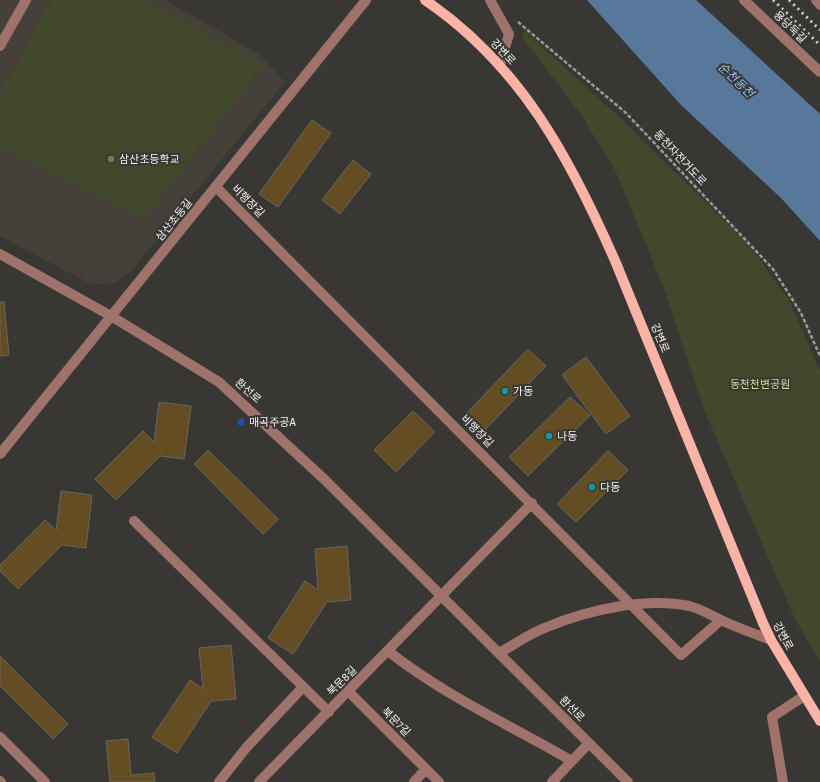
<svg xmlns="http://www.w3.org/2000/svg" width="820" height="782" viewBox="0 0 820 782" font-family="'Fira Sans','Noto Sans KR',sans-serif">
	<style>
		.built { fill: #454038 }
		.green { fill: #42482b }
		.water { fill: #58789b }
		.building { fill: #654d23; stroke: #696764 }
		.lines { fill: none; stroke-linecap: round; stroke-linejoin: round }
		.path { stroke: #9c9b99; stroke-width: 2.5; stroke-dasharray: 4 2; stroke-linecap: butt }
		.minor { stroke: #9f736c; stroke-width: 10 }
		.major { stroke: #fbb3a8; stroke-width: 10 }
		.rail { stroke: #d3d2d0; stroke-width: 3; stroke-dasharray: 2 4; stroke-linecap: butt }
		.education-dot { fill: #8d6e63; stroke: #383734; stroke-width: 1.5 }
		.culture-dot { fill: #0f9aa8; stroke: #383734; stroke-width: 1.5 }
		.transit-dot { fill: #1a4fb4; stroke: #383734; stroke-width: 1.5 }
		.labels { text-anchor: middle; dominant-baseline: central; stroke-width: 4; stroke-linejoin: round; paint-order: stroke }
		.street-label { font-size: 11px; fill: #f4f3f1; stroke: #383734 }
		.poi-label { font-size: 11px; fill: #f4f3f1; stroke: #383734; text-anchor: start }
		.park-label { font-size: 11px; fill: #cfde95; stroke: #383734 }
		.water-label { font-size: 12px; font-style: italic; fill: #92c6fe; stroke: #383734 }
	</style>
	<rect width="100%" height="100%" fill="#383734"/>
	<path class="built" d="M0,0h165l94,54 26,28 -154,189 -16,12 -23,2 -92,-49z"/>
	<path class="green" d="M51,0h87l127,64 -122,156 -143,-73v-55z
		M524,30l94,86 131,129 39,53 32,73v291l-25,-43 -91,-209 -41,-124 -47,-114 -34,-56 -60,-79z"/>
	<path class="water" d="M587,0h109l124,114v127l-39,-43 -100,-93z"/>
	<path class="building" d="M312,120l19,13 -53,74 -19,-13z
		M353,160l18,14 -31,40 -18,-14z
		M0,302h4l5,53 -9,1z
		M528,349l18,17 -64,67 -18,-17z
		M586,357l44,59 -24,18 -44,-59z
		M570,397l20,18 -62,61 -19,-19z
		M159,402l32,4 -7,53 -24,-3 -44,44 -21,-21 48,-48 11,11z
		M413,411l22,21 -39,40 -22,-22z
		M208,450l70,69 -15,15 -69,-70z
		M608,451l20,19 -52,52 -19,-18z
		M61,491l31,4 -6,53 -24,-3 -44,44 -18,-18v-6l45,-45 11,11z
		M347,546l4,54 -24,2 -34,52 -25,-16 37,-57 13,9 -3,-41z
		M231,645l5,54 -25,2 -34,52 -25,-16 38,-57 13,9 -4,-41z
		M0,656l68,68 -15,15 -53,-53z
		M128,739l3,36 23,-2 1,9h-45l-4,-41z"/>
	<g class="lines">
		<path class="path" d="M518,22l108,91 147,156 28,44 19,43"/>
		<path class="minor" d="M490,0l19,34 -9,31
			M744,0l76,72
			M816,0l4,5
			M0,46l26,-46
			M216,187l465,468 40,-35
			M0,254l111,62 108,66 106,98 303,302
			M0,454l366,-454
			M134,521l195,191
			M388,651c57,45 122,74 184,110
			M499,653c15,-8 31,-20 48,-26 41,-17 98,-30 142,-21 13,3 23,10 34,15 15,7 32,13 48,19
			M349,692l90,90
			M0,737l45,45
			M0,781l1,1
			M219,782l27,-34 57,-61
			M259,782l273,-279
			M414,782l12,-13
			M552,782l37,-39
			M783,782l-11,-65 32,-21"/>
		<path class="major" d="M425,0c96,65 146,160 191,263l147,360 8,17 49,81"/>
		<path class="rail" d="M773,0l47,45
			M789,0l31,30"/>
	</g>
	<circle class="education-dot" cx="111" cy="159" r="4"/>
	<g class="culture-dot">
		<circle cx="505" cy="391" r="4"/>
		<circle cx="549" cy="436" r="4"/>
		<circle cx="592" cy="487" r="4"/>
	</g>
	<rect class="transit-dot" x="237" y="418" width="8" height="8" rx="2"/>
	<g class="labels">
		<g class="street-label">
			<text transform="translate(790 27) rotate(44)">용당둑길</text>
			<text transform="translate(503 52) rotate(47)">강변로</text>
			<text transform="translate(680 158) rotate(47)">동천자전거도로</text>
			<text transform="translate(248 201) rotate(45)">비행장길</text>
			<text transform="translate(174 220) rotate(-51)">삼산초등길</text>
			<text transform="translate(660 338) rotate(68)">강변로</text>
			<text transform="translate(248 391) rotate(42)">환선로</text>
			<text transform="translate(477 431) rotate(45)">비행장길</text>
			<text transform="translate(783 636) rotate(62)">강변로</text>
			<text transform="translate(342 681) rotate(-45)">북문8길</text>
			<text transform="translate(572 709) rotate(45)">환선로</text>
			<text transform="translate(396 722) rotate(45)">북문7길</text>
		</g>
		<g class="poi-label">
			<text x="119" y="159">삼산초등학교</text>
			<text x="513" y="391">가동</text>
			<text x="249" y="422">매곡주공A</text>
			<text x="557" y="436">나동</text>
			<text x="600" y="487">다동</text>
		</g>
		<g class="park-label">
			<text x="760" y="384">동천천변공원</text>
		</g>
		<g class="water-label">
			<text transform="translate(736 80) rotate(44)">순천동천</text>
		</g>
	</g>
</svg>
